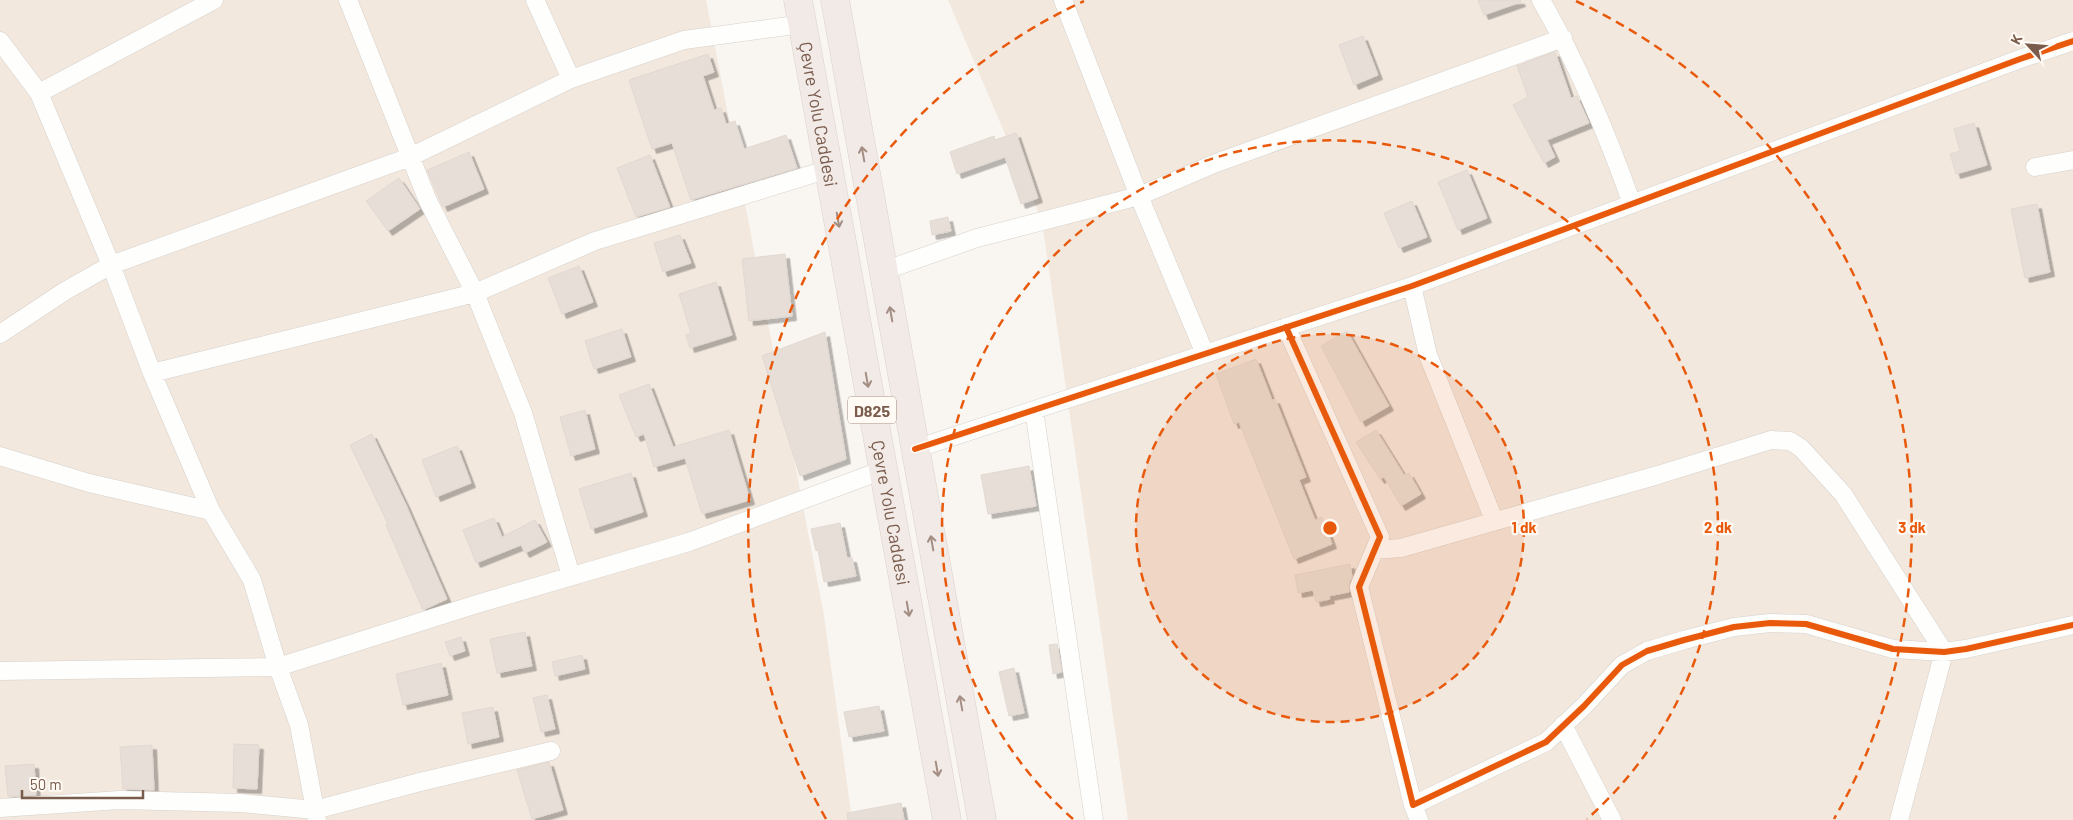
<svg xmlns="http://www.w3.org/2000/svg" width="2073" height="820" viewBox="0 0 2073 820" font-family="Barlow,sans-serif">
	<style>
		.residential { fill: #f2e8de }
		.building { fill: #e6ded7; stroke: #e2d8d2; filter: url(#shadow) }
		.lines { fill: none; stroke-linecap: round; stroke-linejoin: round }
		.street-casing { stroke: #d7d1cb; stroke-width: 19 }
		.highway-casing { stroke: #dad1cc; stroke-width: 29 }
		.street { stroke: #fefefd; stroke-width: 18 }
		.highway { stroke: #f2eae7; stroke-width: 28 }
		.cycleway-casing { stroke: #fffaf3; stroke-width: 9 }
		.cycleway { stroke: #e8590c; stroke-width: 6 }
		.oneway { stroke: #a48e83 }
		.ring { fill: none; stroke: #e8590c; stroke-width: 2.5; stroke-dasharray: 9 6 }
		.labels { text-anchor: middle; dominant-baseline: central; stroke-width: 4.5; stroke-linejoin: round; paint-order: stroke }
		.shield { fill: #fffaf3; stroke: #a28b7f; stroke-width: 1 }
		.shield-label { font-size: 16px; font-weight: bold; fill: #7a5c4d }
		.street-label { font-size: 18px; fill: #7a5c4d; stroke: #fffaf3 }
		.centre { fill: #e8590c; stroke: #fffaf3; stroke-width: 2.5 }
		.ring-label { font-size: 15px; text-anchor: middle; font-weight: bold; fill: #e8590c; stroke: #fffaf3; stroke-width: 4.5; stroke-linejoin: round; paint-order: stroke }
	</style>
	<defs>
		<filter id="shadow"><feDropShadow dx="4.5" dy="4.5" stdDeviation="0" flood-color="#0004"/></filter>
	</defs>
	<rect width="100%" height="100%" fill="#f9f5f0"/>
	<path class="residential" d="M0,0h706l118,616 28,204h-852z
		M948,0h1125v820h-945l-86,-599z"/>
	<path class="building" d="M1478,0h42l1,2 -37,13z
		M1363,36l15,39 -24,10 -15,-40z
		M1555,52l16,46 6,-2 12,27 -42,17 8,17 -11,6 -31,-58 15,-8 -11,-31z
		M708,54l6,18 -11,4 11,34 7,-2 5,16 9,-3 9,28 42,-14 11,33 -106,32 -19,-57 -20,6 -23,-69z
		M1974,123l13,42 -31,9 -6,-20 10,-3 -6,-22z
		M1016,133l22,65 -17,6 -16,-47 -48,17 -7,-22 44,-16 1,4z
		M469,152l15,37 -41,18 -16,-37z
		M650,155l20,52 -34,10 -19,-49z
		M1467,170l20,48 -29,12 -20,-48z
		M399,178l21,31 -32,22 -22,-30z
		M1412,201l15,36 -28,11 -15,-35z
		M2037,204l13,68 -25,6 -14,-69z
		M948,217l3,14 -19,4 -2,-14z
		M680,235l11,28 -28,9 -9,-29z
		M785,254l7,62 -43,5 -7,-62z
		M579,266l14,36 -31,12 -14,-36z
		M716,282l16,53 -42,13 -4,-13 5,-2 -12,-39z
		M622,329l9,28 -37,12 -9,-28z
		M1347,331l42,75 -28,16 -40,-76z
		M825,332l21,127 -46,17 -38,-120z
		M1256,359l16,41 3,-1 31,78 -7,3 16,40 7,-3 10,27 -38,15 -55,-137 -5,2 -18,-50z
		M649,384l24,63 56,-17 21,70 -48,14 -17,-56 -31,9 -10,-33 -8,3 -17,-42z
		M585,410l10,39 -24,7 -11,-39z
		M1376,430l28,45 5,-2 12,21 -20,12 -17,-29 -4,2 -24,-37z
		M372,434l34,71 41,94 -24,11 -37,-85 2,-1 -38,-79z
		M457,446l14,37 -35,14 -14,-37z
		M1029,466l7,40 -48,8 -7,-39z
		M631,473l12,39 -52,17 -12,-40z
		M494,518l8,19 33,-17 12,22 -22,11 -4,-8 -45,18 -13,-33z
		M840,523l7,35h5l4,18 -32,6 -6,-32 -2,1 -5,-22z
		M1350,564l2,13 -3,6v9l-20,4 1,3 -14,3 -3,-12 -15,3 -3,-18z
		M525,632l7,34 -35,7 -7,-34z
		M461,637l4,14 -15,5 -5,-14z
		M1057,644l5,28 -9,2 -4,-29z
		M582,655l3,14 -30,7 -3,-14z
		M441,663l7,32 -45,10 -7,-31z
		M1014,668l10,45 -15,3 -10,-44z
		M547,695l8,34 -14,3 -8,-34z
		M879,706l5,25 -35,6 -5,-25z
		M493,707l6,30 -31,7 -6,-31z
		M234,744l25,1 -2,44 -24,-1z
		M152,745l2,45 -31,-1 -3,-42z
		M549,762l14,48 -31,9 -15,-49z
		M34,764l2,31 -28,2 -3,-31z
		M901,803l3,17h-56l-1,-7z"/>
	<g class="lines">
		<defs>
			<path id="street" d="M348,0l80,201 47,92 48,120 48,163
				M535,0l36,79
				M1063,0l76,196 66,158
				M1541,0c37,65 66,133 91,204
				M0,41l39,52 72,172 41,108 59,138 41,69 26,87 21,58 18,95
				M39,93l175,-93
				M2035,167l38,-7
				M883,271l94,-33 162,-42 77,-33 347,-125
				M1412,286l16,69 66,165
				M1286,327l94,210 -21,50 54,218 133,-63 38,-36 38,-41 25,-14 37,-11 50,-13 36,-4 36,1 87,25 51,3 22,-3 107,-24
				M0,334l65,-43 46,-26 299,-108 161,-78 113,-39 119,-16
				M152,373l323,-80 120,-52 234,-72
				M1034,410l60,410
				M915,449l497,-163 608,-227 53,-18
				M0,456l89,27 122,28
				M1375,550l26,-2 257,-73 113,-35 19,1 11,7 42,46 101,158 -45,168
				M0,671l278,-4 199,-63 212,-62 194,-72
				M1563,725l49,95
				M1413,805l6,15
				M0,808l120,-8 121,3 74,7 105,-28 131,-31"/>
			<g id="highway">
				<path id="s1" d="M798,0l149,820"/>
				<path d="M835,0l147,820"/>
			</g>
		</defs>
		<use href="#street" class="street-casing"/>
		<use href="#highway" class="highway-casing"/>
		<use href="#street" class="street"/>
		<use href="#highway" class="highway"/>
		<defs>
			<path id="cycleway" d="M1286,327l94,210 -21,50 54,218 133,-63 38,-36 38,-41 25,-14 37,-11 50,-13 36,-4 36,1 87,25 51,3 22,-3 107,-24
				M915,449l497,-163 608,-227 53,-18"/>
		</defs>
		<use href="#cycleway" class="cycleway-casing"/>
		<use href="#cycleway" class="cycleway"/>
	</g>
	<defs><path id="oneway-shaft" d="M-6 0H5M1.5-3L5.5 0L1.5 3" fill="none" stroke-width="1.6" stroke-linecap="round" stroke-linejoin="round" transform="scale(1.25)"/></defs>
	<g class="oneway">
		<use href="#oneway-shaft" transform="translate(863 154) rotate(-100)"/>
		<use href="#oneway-shaft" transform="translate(838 220) rotate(80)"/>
		<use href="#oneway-shaft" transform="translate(891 314) rotate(-100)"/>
		<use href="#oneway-shaft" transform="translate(867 380) rotate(80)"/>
		<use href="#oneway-shaft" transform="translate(932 543) rotate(-100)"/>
		<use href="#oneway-shaft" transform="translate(908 609) rotate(80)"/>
		<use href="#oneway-shaft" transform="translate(961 703) rotate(-100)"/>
		<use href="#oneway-shaft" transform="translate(937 769) rotate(80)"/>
	</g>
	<circle cx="1330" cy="528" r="194" fill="#e8590c" fill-opacity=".12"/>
	<g class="ring">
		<circle cx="1330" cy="528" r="194"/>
		<path d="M1073 819A388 388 0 1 1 1587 819"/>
		<path d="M826 819A582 582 0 0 1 1084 1M1576 1A582 582 0 0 1 1834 819"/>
	</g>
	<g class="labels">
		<rect class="shield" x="848" y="396.5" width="48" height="27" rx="4"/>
		<g class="shield-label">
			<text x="872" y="410">D825</text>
		</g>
		<g class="street-label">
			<text stroke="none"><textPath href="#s1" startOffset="116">Çevre Yolu Caddesi</textPath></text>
			<text stroke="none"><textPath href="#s1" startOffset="521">Çevre Yolu Caddesi</textPath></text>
		</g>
	</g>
	<circle cx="1330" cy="528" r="8" class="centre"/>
	<g class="ring-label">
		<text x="1524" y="533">1 dk</text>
		<text x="1718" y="533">2 dk</text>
		<text x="1912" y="533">3 dk</text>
	</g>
	<g transform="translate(2028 45) rotate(296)" stroke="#fffaf3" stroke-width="4" paint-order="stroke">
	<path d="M0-4L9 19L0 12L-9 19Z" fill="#7a5c4d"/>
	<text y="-8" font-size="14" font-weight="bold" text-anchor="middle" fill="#7a5c4d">K</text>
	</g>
	<path d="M22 790v8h121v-8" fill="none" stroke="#7a5c4d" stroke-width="2.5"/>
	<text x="30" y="790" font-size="15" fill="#7a5c4d" stroke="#fffaf3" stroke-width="4" paint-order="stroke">50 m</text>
</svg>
